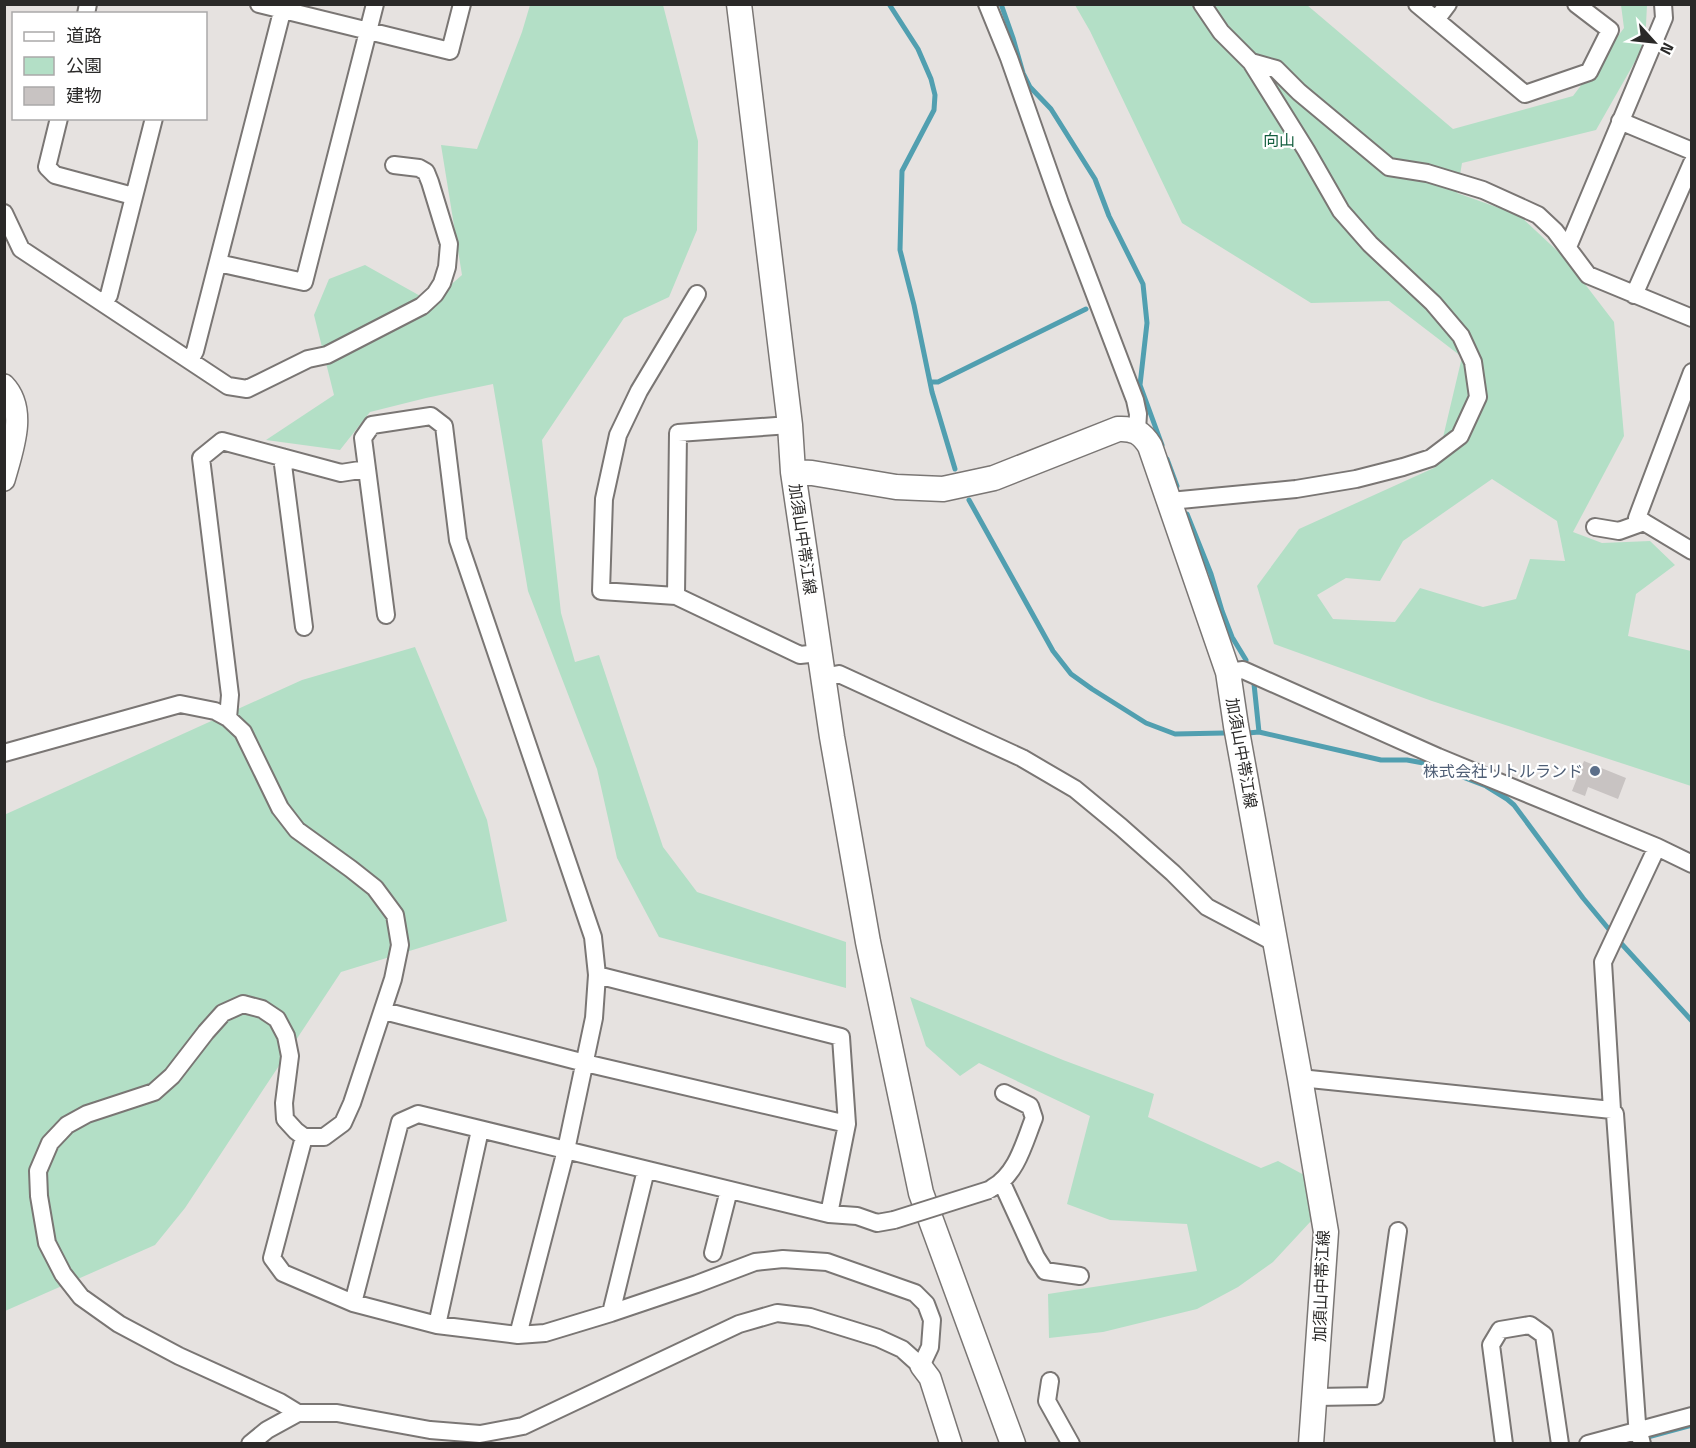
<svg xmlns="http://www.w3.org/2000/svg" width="1696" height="1448" viewBox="0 0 1696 1448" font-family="'Titillium Web','Noto Sans JP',sans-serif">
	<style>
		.green { fill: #b3dfc6; fill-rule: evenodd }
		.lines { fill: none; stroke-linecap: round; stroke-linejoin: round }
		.stream { stroke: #519fb0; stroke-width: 5 }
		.building { fill: #c8c3c2 }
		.minor-casing { stroke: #7a7674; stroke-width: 20 }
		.tertiary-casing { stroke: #7a7674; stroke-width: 24 }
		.secondary-casing { stroke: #7a7674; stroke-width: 27 }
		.minor { stroke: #fff; stroke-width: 16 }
		.tertiary { stroke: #fff; stroke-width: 21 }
		.secondary { stroke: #fff; stroke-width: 24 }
		.minor-bridge-casing { stroke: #7a7674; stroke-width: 20; stroke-linecap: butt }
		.minor-bridge { stroke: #fff; stroke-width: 16 }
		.service-dot { fill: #5c6f8a; stroke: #fff; stroke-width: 2 }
		.labels { text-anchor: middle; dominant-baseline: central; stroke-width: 4.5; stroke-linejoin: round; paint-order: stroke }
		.park-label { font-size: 16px; fill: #135e3e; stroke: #fff }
		.street-label { font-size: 16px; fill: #2a2928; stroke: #fff }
		.service-label { font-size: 16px; fill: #4e5e75; stroke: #fff; text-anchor: end }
	</style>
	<rect width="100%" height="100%" fill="#e6e2e0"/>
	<path class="green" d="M530,5h133l35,136 -1,89 -28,67 -45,21 -82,122 19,173 14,49 24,-7 64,192 34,45 149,50v46l-187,-51 -42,-79 -20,-89 -69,-178 -35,-207 -67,14 -56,14 -30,38 -74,-10 68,-45 -20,-80 15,-36 36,-14 66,37 31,-27 -21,-130 36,4 45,-117z
		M1075,5h232l146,124 120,-33 51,-68 -3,-23h26l-2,39 -49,86 -134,33 -5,30 62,22 46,43 49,64 10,114 -51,96 29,11 48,-2 25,24 -39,29 -8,42 63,15v135l-259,-85 -158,-57 -17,-58 42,-57 137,-62 26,-110 -73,-56 -78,2 -129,-80 -92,-192zM1492,479l65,42 8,40 -35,-2 -14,40 -33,8 -63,-19 -25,34 -62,-3 -16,-24 29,-17 34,3 23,-40z
		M415,647l72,173 20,101 -166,51 -156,236 -30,37 -150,66 -1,-496 298,-135z
		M910,997l153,63 91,34 -6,23 113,51 17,-7 28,15 5,45 -38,41 -35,25 -41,22 -94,23 -54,6 -1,-44 149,-23 -10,-47 -77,-4 -43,-16 23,-88 -111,-53 -19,13 -34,-30z"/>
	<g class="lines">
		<path class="stream" d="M889,4l29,45 13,30 4,16 -1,15 -32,61 -2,79 14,55 18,87 23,77
			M1001,4l12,34 10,35 7,14 21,22 44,70 14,37 34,68 4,39 -7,62 22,60
			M930,382h8l148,-73
			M1167,459l10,27
			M969,500l84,151 18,23 21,15 54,34 29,11 49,-1
			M1187,514l24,60 11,37 10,26 14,23
			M1254,684l5,48
			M1248,733l11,-1 122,28h26l22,4 57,22 21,13 7,6 69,93 29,35
			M1618,940l74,81
			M1644,1438l48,-13"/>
	</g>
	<path class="building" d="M1584,761l42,17 -8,21 -30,-12 -3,9 -13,-5z"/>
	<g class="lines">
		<defs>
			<path id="minor" d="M259,4l191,47 12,-47
				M987,4l22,54 51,145 75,197 3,14 -1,16
				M1417,4l108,90 64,-22 21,-42 -34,-26
				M86,14l2,-10
				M1436,20l12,-16
				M1251,62l25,7 23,23 90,75 38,6 56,17 55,25 17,16 33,44 104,43
				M59,118l-12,49 8,8 78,21
				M1620,121l72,30
				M4,213l17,36 207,137 19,3 61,-30 19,-4 95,-49 13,-12 7,-11 5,-16 2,-23 -19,-62 -4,-10 -7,-4 -25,-3
				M1568,247l96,-229 -1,-14
				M218,263l86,19 71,-278
				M1634,295l58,-132
				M104,303l5,-8 45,-177
				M190,360l5,-9 89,-347
				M1692,372l-55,146 55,33
				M790,425l-112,8 -2,163 124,59 19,-2
				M282,457l22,170
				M1170,501l126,-12 60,-10 47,-12 28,-9 29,-22 18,-39 -5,-35 -12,-26 -28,-33 -63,-59 -29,-33 -35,-61 -55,-88 -30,-30 -19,-28
				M1595,527l24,4 25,-9
				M676,596l-75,-5 3,-92 14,-64 21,-44 58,-97
				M386,615l-23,-177 9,-13 59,-9 13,10 14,114 135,397 4,38 -3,43 -28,132 -48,185
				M1228,672l15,-2 195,87 219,90 35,17
				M823,677l16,-3 183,84 53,31 46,38 52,46 34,34 68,36
				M228,718l2,-23 -29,-237 21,-17 119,32 25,-4
				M4,753l176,-49 35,7 13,7 15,14 37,76 17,22 54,39 24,19 20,27 5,30 -7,34 -41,124 -9,20 -19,14h-20l-8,-6 -11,-12 -1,-16 6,-47 -4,-20 -9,-17 -15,-10 -19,-5 -20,9 -17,19 -34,44 -18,16 -67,22 -20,11 -17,18 -12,28 1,25 8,47 16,31 18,23 38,27 60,32 101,46 18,11
				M384,1011l201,52 262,61
				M1300,1078l312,32
				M1002,1183l34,74 9,14 35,5
				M992,1188c25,-14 32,-45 42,-70l-4,-12 -26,-13
				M829,1214l28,2 20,7 17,-3
				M713,1253l16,-63
				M353,1303l47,-181 18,-8 411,100 18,-90 -6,-87 -244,-62
				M611,1313l35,-143
				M437,1325l43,-195
				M1050,1381l-3,20 24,43
				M1316,1397l59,-1 23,-165
				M250,1444l17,-14 31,-17h39l93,17 50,4 43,-8 216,-102 38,-11 33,4 68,21 24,11 19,17 9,-19 2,-27 -6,-16 -11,-11 -88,-31 -44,-3 -28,3 -58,22 -86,29 -66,20 -27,2 -81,-10 -84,-22 -70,-30 -11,-15 32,-121
				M1504,1444l-13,-99 9,-15 30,-5 14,10 16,109
				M1588,1444l104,-28
				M1642,1444l-5,-21 -22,-309 -3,-4 -9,-148 54,-115"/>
			<path id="tertiary" d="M4,385c24,25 8,66 0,95
				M921,1366l9,12 21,66"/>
			<path id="secondary" d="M739,4l51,421 3,47 39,265 36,205 53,251 92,251
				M793,472l19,1 84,14 47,2 51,-11 124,-49c16,-1 24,4 32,17l78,226 8,54 64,352 26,154 -15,212"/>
		</defs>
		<use href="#minor" class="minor-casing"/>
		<use href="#tertiary" class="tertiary-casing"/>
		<use href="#secondary" class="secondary-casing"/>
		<use href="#minor" class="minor"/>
		<use href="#tertiary" class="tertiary"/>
		<use href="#secondary" class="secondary"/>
		<defs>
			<path id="minor-bridge" d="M894,1220l95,-30"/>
		</defs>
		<use href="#minor-bridge" class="minor-bridge-casing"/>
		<use href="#minor-bridge" class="minor-bridge"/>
	</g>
	<circle class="service-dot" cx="1595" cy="771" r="6"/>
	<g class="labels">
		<g class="park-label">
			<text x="1279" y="140">向山</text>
		</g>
		<g class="street-label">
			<text transform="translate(803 539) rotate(82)">加須山中帯江線</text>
			<text transform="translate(1242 753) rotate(80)">加須山中帯江線</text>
			<text transform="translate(1321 1286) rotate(-88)">加須山中帯江線</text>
		</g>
		<g class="service-label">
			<text x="1583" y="771">株式会社リトルランド</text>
		</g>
	</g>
	<rect width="1696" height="1448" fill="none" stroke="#2a2928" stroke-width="12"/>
	<rect x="12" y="12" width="195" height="108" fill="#ffffff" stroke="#aaa9a9" stroke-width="1.5"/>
	<rect x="24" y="32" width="30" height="9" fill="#ffffff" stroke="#aaa9a9" stroke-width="1.5"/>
	<text x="66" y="42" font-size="18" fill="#2a2928">道路</text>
	<rect x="24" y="57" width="30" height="18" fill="#b3dfc6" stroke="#aaa9a9" stroke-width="1.5"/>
	<text x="66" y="72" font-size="18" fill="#2a2928">公園</text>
	<rect x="24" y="87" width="30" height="18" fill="#c8c3c2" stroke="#aaa9a9" stroke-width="1.5"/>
	<text x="66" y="102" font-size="18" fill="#2a2928">建物</text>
	<g transform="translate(1654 42) rotate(117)" stroke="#ffffff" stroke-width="4.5" paint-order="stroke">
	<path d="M0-4.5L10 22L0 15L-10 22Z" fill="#2a2928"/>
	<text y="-9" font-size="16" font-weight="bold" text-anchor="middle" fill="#2a2928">N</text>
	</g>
</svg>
